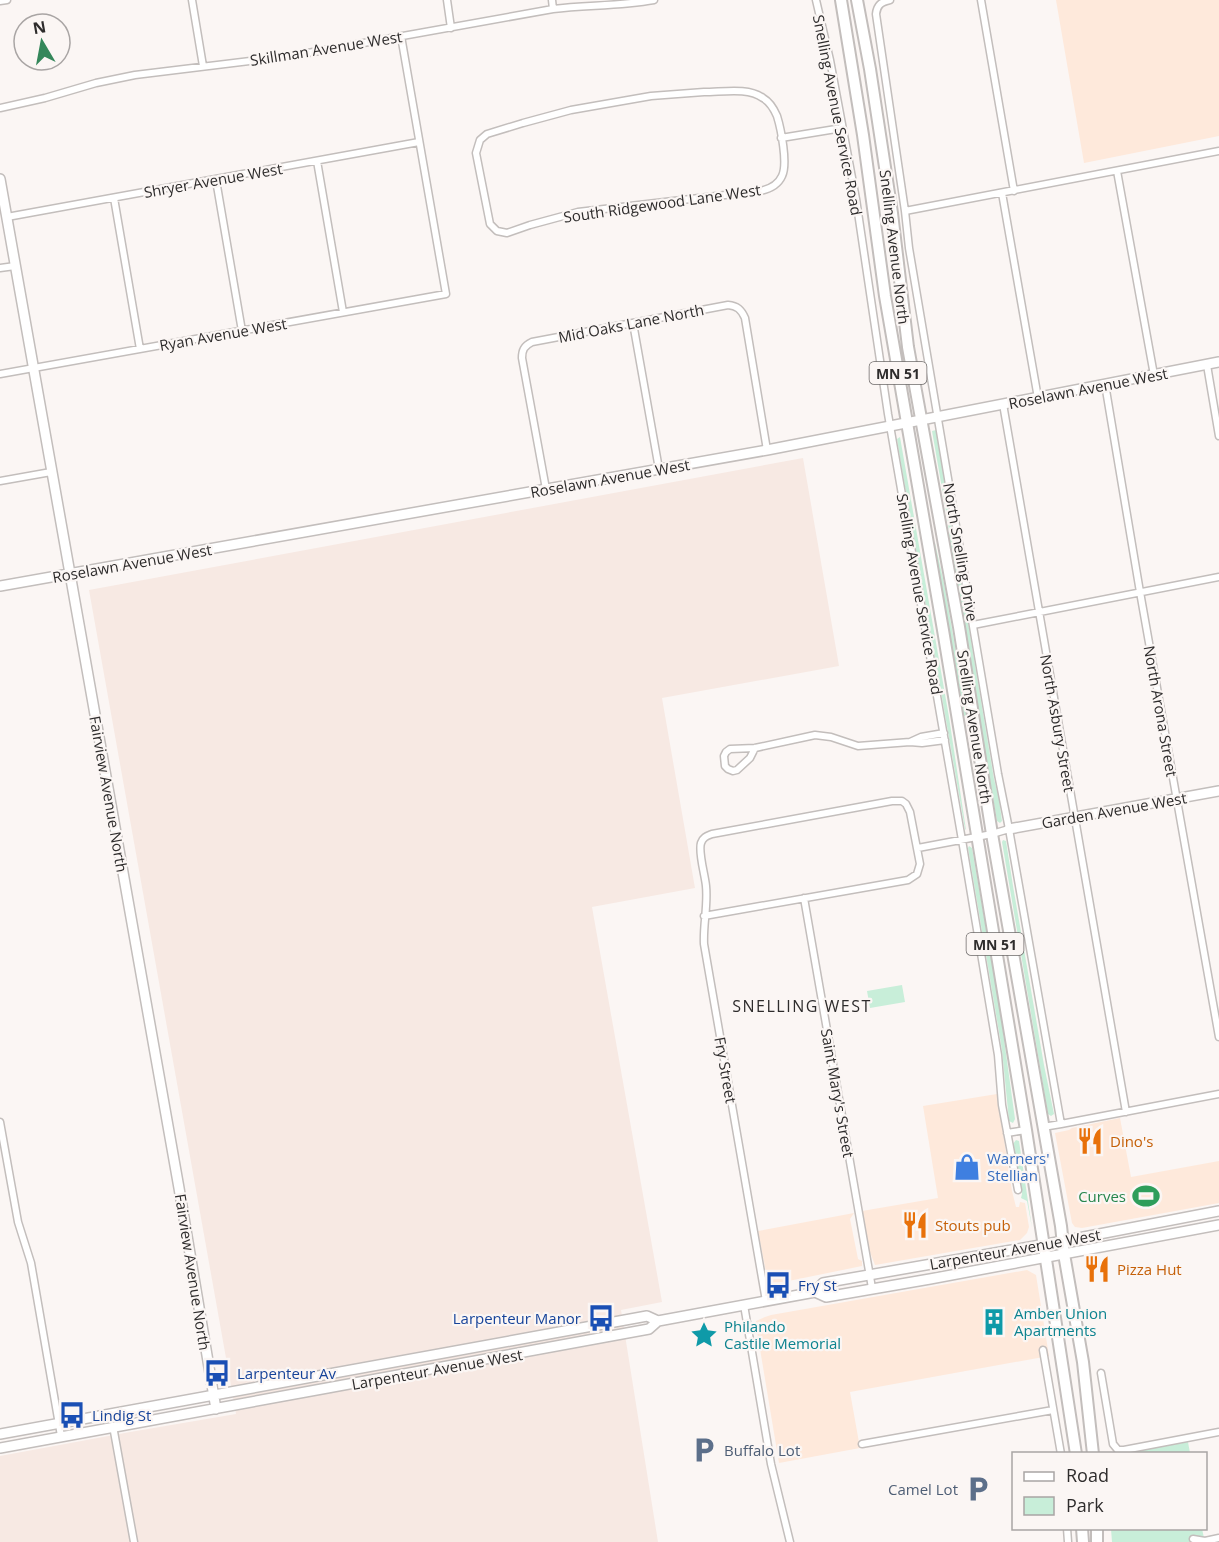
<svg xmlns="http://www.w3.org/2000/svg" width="1219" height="1542" viewBox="0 0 1219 1542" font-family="'Open Sans',sans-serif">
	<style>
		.commercial { fill: #fee9db }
		.built { fill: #f7e9e3 }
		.green { fill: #c8eed9 }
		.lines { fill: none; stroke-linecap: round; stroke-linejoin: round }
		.street-casing { stroke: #c3bebc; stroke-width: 9 }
		.secondary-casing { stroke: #c3bebc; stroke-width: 12 }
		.primary-casing { stroke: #c3bebc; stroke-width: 14 }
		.street { stroke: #fff; stroke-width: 6 }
		.secondary { stroke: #fff; stroke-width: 9 }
		.primary { stroke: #fff; stroke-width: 10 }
		.labels { text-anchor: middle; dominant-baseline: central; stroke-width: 4.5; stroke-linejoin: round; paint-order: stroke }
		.shield { fill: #fbf6f4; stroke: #6c6968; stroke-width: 1.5 }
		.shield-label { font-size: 14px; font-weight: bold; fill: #2e2c2c }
		.street-label { font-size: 15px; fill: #2e2c2c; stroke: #fbf6f4 }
		.food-label { font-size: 15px; fill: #c56008; stroke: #fbf6f4; text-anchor: start }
		.shop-label { font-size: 15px; fill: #366cbe; stroke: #fbf6f4; text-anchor: start }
		.leisure-label { font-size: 15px; fill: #27864d; stroke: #fbf6f4; text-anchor: end }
		.transit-label { font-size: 15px; fill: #164399; stroke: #fbf6f4; text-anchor: start }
		.culture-label { font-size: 15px; fill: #0d838f; stroke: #fbf6f4; text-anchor: start }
		.service-label { font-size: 15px; fill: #4e5e75; stroke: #fbf6f4; text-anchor: start }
		.neighbourhood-label { font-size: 16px; letter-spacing: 1.5px; fill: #2e2c2c; stroke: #fbf6f4 }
	</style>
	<rect width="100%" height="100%" fill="#fbf6f4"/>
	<path class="commercial" d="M1056,0h163v136l-135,27z
		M997,1094l15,97 4,16h3l1,-5 5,1 4,24 -2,6 -7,7 -145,25 -7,-18 -6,-36 76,-13 -15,-92z
		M1120,1118l11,59 88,-16v42l-137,25 -7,-1 -3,-4 -17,-90 14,-3 3,-2z
		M854,1213l-4,6 8,40 4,2v5l-88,18 -6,-2 -10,-51z
		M1027,1270l9,5 13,81 -199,36 10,56 -81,15 -23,-138v-4l9,-4 6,-2z"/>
	<path class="built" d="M803,458l36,208 -177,32 33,190 -103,19 70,395 -41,8 37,232h-658v-86l130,-24 106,-18 -147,-824z"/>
	<path class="green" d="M936,430l58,349 5,20 3,22 -2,2 -3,-2 -47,-277 -2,-21 -16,-92z
		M900,437l49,280 17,113 -1,-1 -65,-371 -3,-19z
		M932,543h3l9,40 23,132 -3,1 -10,-40z
		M1003,840l3,1 7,45 31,179 10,49 -3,2 -3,-2 -46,-272z
		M969,846l3,2 28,162 15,109 -2,4 -4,-2 -7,-71 -34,-202z
		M902,985l3,17 -35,6 -3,-17z
		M1016,1140l3,1 13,87 -5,-27 -6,-3 1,-4 -9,-50z
		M1188,1442l2,11h-64z
		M1111,1529h91l3,13h-93z"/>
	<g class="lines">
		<defs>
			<path id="street" d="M192,0l11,66
				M447,0l4,28
				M552,0l1,9
				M816,0l14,60 26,139 32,215 74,426 36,215 4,50 16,85
				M890,0c-9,2 -13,5 -14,14l29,197 4,37 89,526 11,55 52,295
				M981,0l33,191
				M0,1l7,-1
				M704,92c19,0 44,-5 59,6 7,4 11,11 14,18 4,13 11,48 5,60 -4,9 -12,13 -22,15l-182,21 -48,13 -23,8 -10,-2 -7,-7 -14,-71 4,-13 7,-6 36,-11 48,-13 80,-14z
				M0,108l45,-10 51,-15 39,-8 156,-19 262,-47c34,-4 67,-3 101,-9
				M781,138l61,-10
				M317,161l26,151
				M1117,171l37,204
				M216,180l26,151
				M1002,193l36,205
				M114,198l26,151
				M905,211l314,-60
				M7,217l412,-75
				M0,268l15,-2
				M633,323l26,146
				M1207,365l12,71
				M0,374l446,-80 -45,-258
				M1105,384l35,208 79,445
				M1003,404l123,708
				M0,481l51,-9
				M546,489l-24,-131c0,-8 2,-12 10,-16l196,-37c9,1 13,4 17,13l22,132
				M973,625l246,-48
				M910,742l11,-5 23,-4
				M755,748l-5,10 -13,12 -4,1 -5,-2 -3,-3 -1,-10 2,-4 4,-3 25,-1 60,-13 16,2 27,9 52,-4 12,1 23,-3
				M918,848l74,-14 17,-5
				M804,898l68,390
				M704,916l204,-36 9,-6 3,-10 -10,-52 -4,-8 -4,-3h-10l-180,33c-5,2 -9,3 -11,9 -3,9 4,32 5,43 2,19 -3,39 -2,58l62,357
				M0,1122l18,100 13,41 30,173
				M1043,1127l18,-3 158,-30
				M1007,1133l19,-3
				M744,1305l27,159 19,78
				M1043,1350l18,104
				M1101,1373l12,71 5,6h6l95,-18
				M113,1426l21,116
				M862,1444l191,-34
				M1067,1528l1,14
				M1193,1539l12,2 14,-3"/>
			<path id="secondary" d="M0,179l179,1009 37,221
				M0,586l767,-136 452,-88
				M1009,829l210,-38
				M815,1292l8,-9 240,-42 156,-30
				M0,1434l647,-118 11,5
				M0,1448c216,-40 433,-79 649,-119l9,-8 157,-29 11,5 104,-18 289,-54"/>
			<path id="primary" d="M841,0l22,135 22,161 58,334 83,500 50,324
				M857,0l13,69 22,144 16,134 51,280 33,207 69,392 3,28 19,108 10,92
				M1082,1528l1,14
				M1097,1528v14"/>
		</defs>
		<use href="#street" class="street-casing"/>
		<use href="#secondary" class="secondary-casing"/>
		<use href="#primary" class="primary-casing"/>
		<use href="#street" class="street"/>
		<use href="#secondary" class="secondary"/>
		<use href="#primary" class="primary"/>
	</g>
	<defs>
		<symbol id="restaurant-bare" viewBox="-9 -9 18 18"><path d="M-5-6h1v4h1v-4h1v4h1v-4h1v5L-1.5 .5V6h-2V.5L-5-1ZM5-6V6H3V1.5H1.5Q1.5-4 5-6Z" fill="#e8710a" stroke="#fbf6f4" stroke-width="2.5" paint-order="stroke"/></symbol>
		<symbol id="shop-bare" viewBox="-9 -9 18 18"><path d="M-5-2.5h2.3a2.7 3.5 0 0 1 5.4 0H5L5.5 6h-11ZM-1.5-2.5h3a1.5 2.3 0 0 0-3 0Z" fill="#3f7fe0" stroke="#fbf6f4" stroke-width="2.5" paint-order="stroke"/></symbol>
		<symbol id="stadium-bare" viewBox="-9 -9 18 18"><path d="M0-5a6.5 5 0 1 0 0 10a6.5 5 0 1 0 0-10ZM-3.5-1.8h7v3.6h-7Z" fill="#2e9e5b" stroke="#fbf6f4" stroke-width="2.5" paint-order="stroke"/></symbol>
		<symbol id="bus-bare" viewBox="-9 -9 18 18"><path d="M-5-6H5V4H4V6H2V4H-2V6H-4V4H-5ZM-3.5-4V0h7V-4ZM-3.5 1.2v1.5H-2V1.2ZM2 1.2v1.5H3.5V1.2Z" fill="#1a4fb4" stroke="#fbf6f4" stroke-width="2.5" paint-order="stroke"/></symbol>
		<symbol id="building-bare" viewBox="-9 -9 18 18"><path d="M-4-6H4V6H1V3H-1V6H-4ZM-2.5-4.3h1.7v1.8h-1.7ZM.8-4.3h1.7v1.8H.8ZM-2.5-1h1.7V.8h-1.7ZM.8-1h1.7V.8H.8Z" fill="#0f9aa8" stroke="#fbf6f4" stroke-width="2.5" paint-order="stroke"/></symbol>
		<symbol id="sight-bare" viewBox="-9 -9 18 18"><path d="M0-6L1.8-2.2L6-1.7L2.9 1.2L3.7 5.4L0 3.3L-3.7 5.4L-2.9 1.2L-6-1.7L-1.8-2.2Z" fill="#0f9aa8" stroke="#fbf6f4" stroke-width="2.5" paint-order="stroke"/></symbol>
		<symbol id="parking-bare" viewBox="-9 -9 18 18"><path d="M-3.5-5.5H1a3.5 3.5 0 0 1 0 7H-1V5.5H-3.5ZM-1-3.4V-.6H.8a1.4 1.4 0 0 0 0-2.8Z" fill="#5c6f8a" stroke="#fbf6f4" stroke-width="2.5" paint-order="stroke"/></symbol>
	</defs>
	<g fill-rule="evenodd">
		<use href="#restaurant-bare" x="1071" y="1122" width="38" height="38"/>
		<use href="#shop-bare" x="948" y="1148" width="38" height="38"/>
		<use href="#stadium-bare" x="1127" y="1177" width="38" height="38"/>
		<use href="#restaurant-bare" x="896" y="1206" width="38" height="38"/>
		<use href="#restaurant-bare" x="1078" y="1250" width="38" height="38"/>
		<use href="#bus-bare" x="759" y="1266" width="38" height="38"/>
		<use href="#bus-bare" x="582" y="1299" width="38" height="38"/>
		<use href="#building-bare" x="975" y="1303" width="38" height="38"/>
		<use href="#sight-bare" x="685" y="1316" width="38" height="38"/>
		<use href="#bus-bare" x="198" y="1354" width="38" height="38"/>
		<use href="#bus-bare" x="53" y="1396" width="38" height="38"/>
		<use href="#parking-bare" x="685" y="1431" width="38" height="38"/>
		<use href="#parking-bare" x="959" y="1470" width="38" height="38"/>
	</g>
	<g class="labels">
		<g class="shield">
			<rect x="869.5" y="362" width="57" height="22" rx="4.5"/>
			<rect x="966.5" y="933" width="57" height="22" rx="4.5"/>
		</g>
		<g class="shield-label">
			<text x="898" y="373">MN 51</text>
			<text x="995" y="944">MN 51</text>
		</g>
		<g class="street-label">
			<text transform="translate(326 48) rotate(-9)">Skillman Avenue West</text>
			<text transform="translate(838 115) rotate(79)">Snelling Avenue Service Road</text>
			<text transform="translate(213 180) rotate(-10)">Shryer Avenue West</text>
			<text transform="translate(662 203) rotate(-8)">South Ridgewood Lane West</text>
			<text transform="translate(895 247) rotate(83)">Snelling Avenue North</text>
			<text transform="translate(631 323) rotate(-11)">Mid Oaks Lane North</text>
			<text transform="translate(223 334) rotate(-10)">Ryan Avenue West</text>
			<text transform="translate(1088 388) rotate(-11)">Roselawn Avenue West</text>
			<text transform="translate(610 478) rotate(-10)">Roselawn Avenue West</text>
			<text transform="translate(961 552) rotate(80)">North Snelling Drive</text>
			<text transform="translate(132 563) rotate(-10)">Roselawn Avenue West</text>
			<text transform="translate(920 594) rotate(80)">Snelling Avenue Service Road</text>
			<text transform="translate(1161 711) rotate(80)">North Arona Street</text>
			<text transform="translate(1058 723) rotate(80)">North Asbury Street</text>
			<text transform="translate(975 727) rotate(81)">Snelling Avenue North</text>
			<text transform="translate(109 794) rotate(80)">Fairview Avenue North</text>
			<text transform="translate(1114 810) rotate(-10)">Garden Avenue West</text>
			<text transform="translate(726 1070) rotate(80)">Fry Street</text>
			<text transform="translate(838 1093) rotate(80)">Saint Mary's Street</text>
			<text transform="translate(1015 1249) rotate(-10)">Larpenteur Avenue West</text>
			<text transform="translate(193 1272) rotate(81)">Fairview Avenue North</text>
			<text transform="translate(437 1369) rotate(-10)">Larpenteur Avenue West</text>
		</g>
		<g class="food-label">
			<text x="1110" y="1141">Dino's</text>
			<text x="935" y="1225">Stouts pub</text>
			<text x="1117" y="1269">Pizza Hut</text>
		</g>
		<g class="shop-label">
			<text x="987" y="1158">Warners'<tspan x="987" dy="17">Stellian</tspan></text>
		</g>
		<g class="leisure-label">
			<text x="1126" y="1196">Curves</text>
		</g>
		<g class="transit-label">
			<text x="798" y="1285">Fry St</text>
			<text x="581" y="1318" text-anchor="end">Larpenteur Manor</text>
			<text x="237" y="1373">Larpenteur Av</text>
			<text x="92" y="1415">Lindig St</text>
		</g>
		<g class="culture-label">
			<text x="1014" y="1313">Amber Union<tspan x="1014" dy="17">Apartments</tspan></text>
			<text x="724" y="1326">Philando<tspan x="724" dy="17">Castile Memorial</tspan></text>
		</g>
		<g class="service-label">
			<text x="724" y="1450">Buffalo Lot</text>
			<text x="958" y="1489" text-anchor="end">Camel Lot</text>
		</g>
		<g class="neighbourhood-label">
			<text x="802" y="1006">SNELLING WEST</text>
		</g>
	</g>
	<rect x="1012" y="1452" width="195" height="78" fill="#fbf6f4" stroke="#a9a5a4" stroke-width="1.5"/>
	<rect x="1024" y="1472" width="30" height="9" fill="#ffffff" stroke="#a9a5a4" stroke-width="1.5"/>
	<text x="1066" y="1482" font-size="18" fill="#2e2c2c">Road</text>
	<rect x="1024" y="1497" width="30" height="18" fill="#c8eed9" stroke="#a9a5a4" stroke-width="1.5"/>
	<text x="1066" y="1512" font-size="18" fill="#2e2c2c">Park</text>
	<g transform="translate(42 42) rotate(350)"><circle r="28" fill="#fbf6f4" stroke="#a9a5a4" stroke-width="1.5"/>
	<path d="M0-4.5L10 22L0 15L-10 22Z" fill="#34875a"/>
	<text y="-9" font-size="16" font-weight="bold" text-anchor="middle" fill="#2e2c2c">N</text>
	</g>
</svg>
